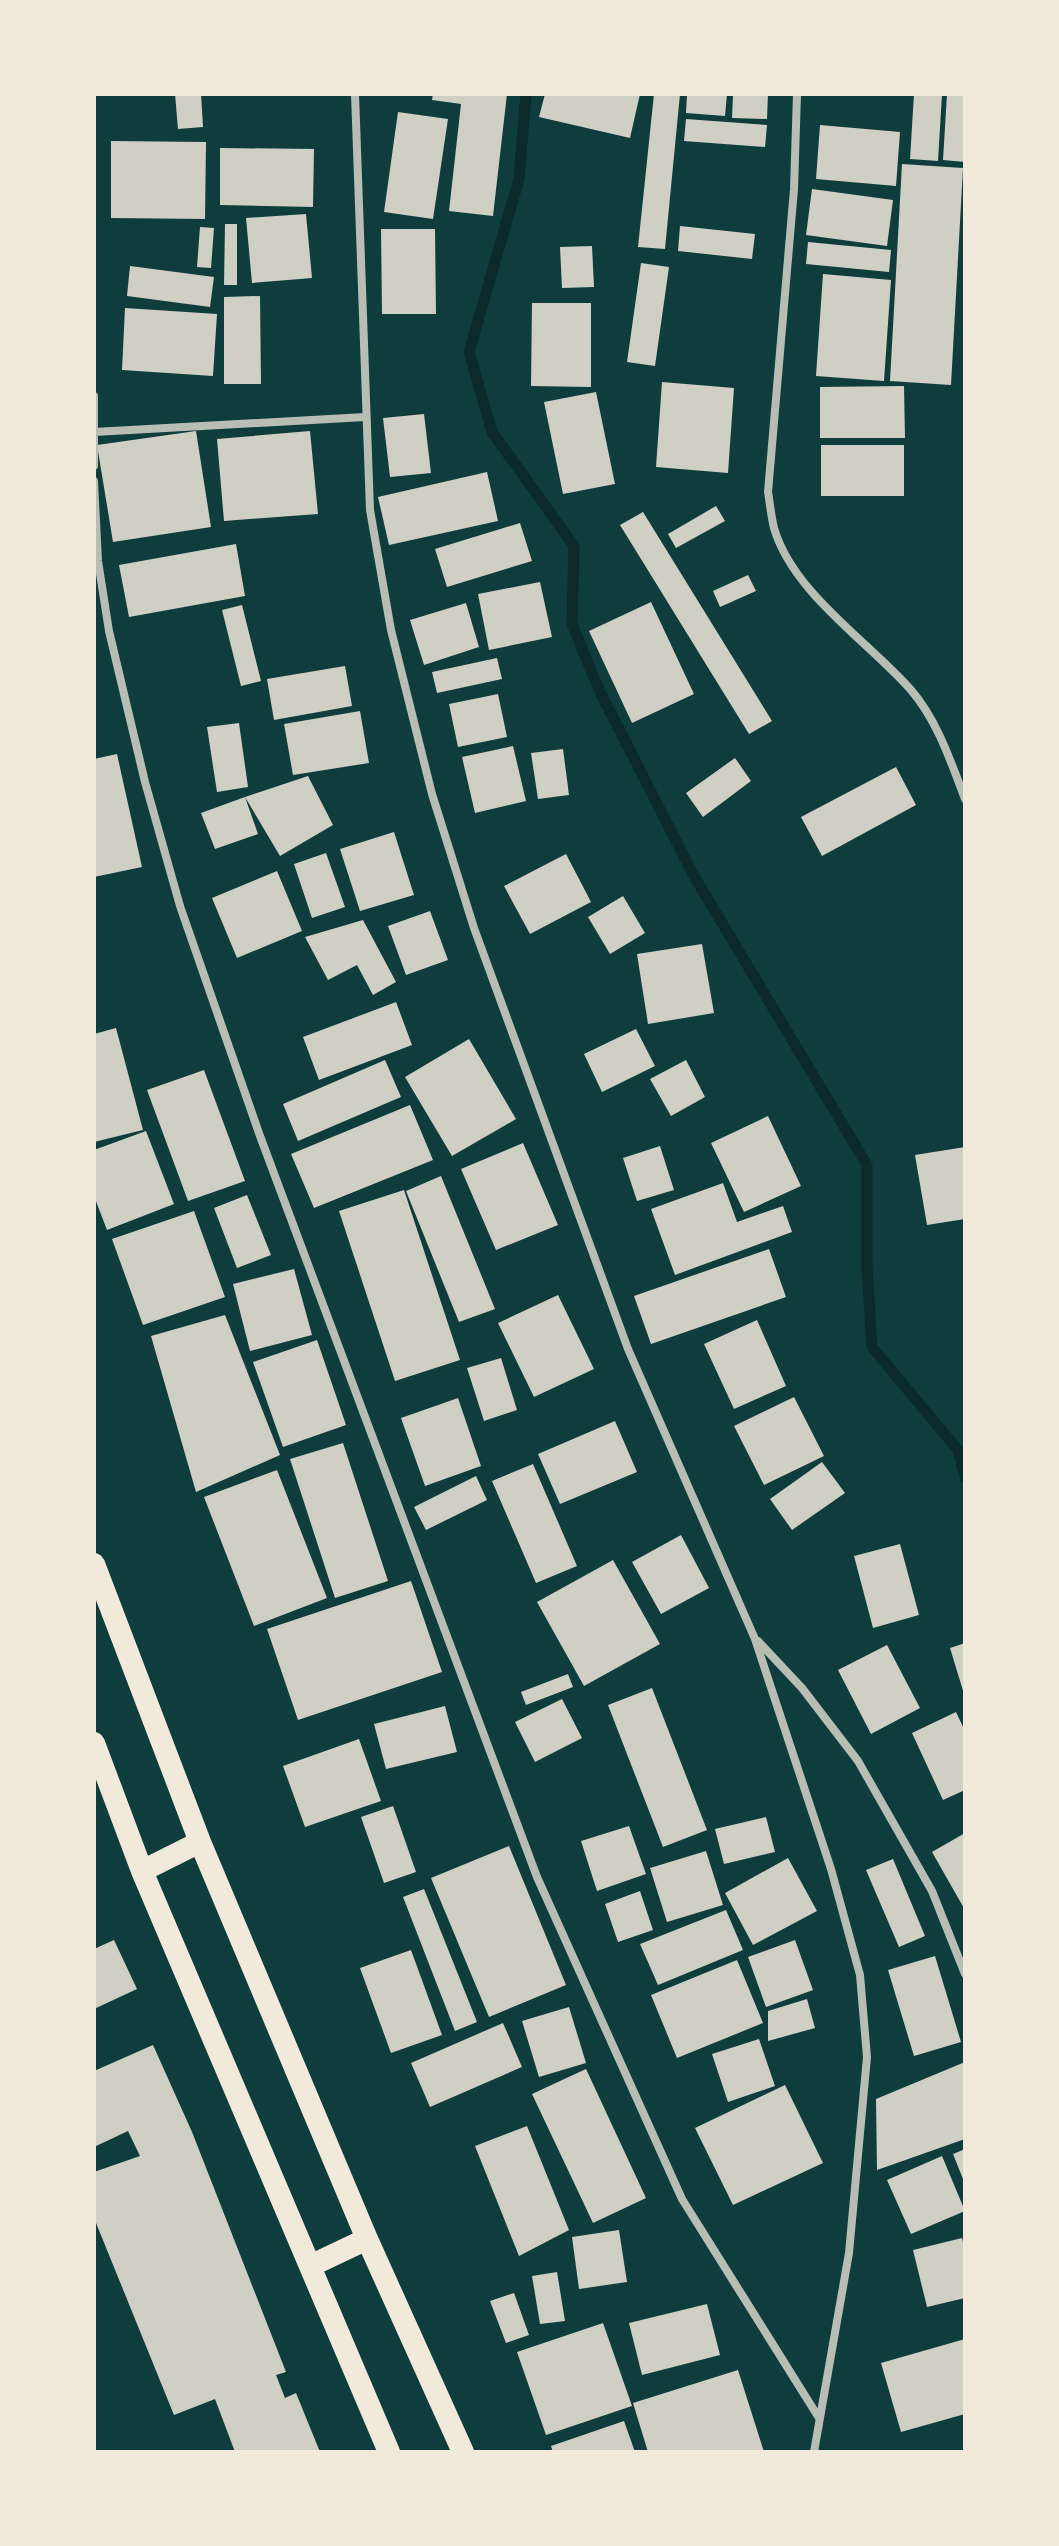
<svg xmlns="http://www.w3.org/2000/svg" width="1059" height="2546" viewBox="0 0 1059 2546" font-family="'Archivo Narrow',sans-serif">
	<style>
		.lines { fill: none; stroke-linecap: round; stroke-linejoin: round }
		.stream { stroke: #0a2a2b; stroke-width: 11 }
		.building { fill: #cfcfc3 }
		.minor { stroke: #b8beb3; stroke-width: 8 }
		.trunk { stroke: #f1e9da; stroke-width: 22 }
	</style>
	<rect width="100%" height="100%" fill="#0f3d3e"/>
	<g class="lines">
		<path class="stream" d="M526,94l-7,85 -50,173 23,80 82,114 -2,78 28,68 94,184 173,289v102l5,80 86,103 7,28"/>
	</g>
	<path class="building" d="M175,94h26l2,33 -25,2z
		M433,94h74l-14,122 -44,-5 12,-107 -29,-4z
		M545,94h95l-10,44 -91,-21z
		M654,94h26l-15,155 -27,-2z
		M687,94h40l-2,22 -39,-3z
		M733,94h35l-1,25 -35,-1z
		M914,94h28l-4,67 -28,-2z
		M947,94h18v68l-22,-2z
		M398,112l50,7 -15,100 -49,-7z
		M686,119l81,6 -2,22 -81,-6z
		M820,125l80,7 -4,54 -80,-7z
		M111,141l95,1 -1,77 -94,-1z
		M220,148l94,1 -1,58 -93,-2z
		M902,164l61,4 -12,217 -61,-4z
		M812,189l81,11 -6,46 -81,-11z
		M306,214l6,64 -60,5 -6,-65z
		M225,224h12v61h-13z
		M680,226l75,8 -3,25 -74,-8z
		M200,227l14,1 -3,40 -14,-1z
		M381,229h54l1,85h-54z
		M808,242l83,8 -2,22 -83,-8z
		M592,246l2,41 -32,1 -2,-41z
		M641,263l28,4 -14,99 -28,-4z
		M130,266l84,11 -4,30 -83,-11z
		M823,274l68,6 -7,101 -68,-5z
		M260,296l1,88h-37v-87z
		M532,303h59v84l-60,-1z
		M125,308l92,6 -4,62 -91,-6z
		M662,382l72,6 -6,85 -72,-6z
		M904,386l1,52h-85v-51z
		M596,392l19,92 -52,10 -19,-92z
		M424,414l7,59 -41,4 -7,-59z
		M196,431l15,96 -98,15 -16,-97z
		M310,431l8,83 -94,7 -7,-82z
		M821,445h83v51h-83z
		M487,472l11,49 -109,24 -11,-48z
		M716,506l9,15 -49,27 -8,-14z
		M643,512l129,209 -23,13 -129,-209z
		M520,523l12,38 -85,26 -12,-38z
		M236,544l9,52 -116,21 -10,-52z
		M748,575l8,16 -36,16 -7,-16z
		M540,582l12,55 -63,13 -11,-56z
		M651,602l43,92 -62,29 -43,-92z
		M466,603l13,44 -55,18 -14,-45z
		M242,605l19,76 -20,5 -19,-76z
		M497,658l5,21 -65,14 -5,-21z
		M345,666l7,40 -78,14 -7,-41z
		M498,694l9,43 -49,10 -9,-43z
		M360,711l9,52 -76,12 -9,-51z
		M239,723l9,64 -31,5 -10,-65z
		M513,746l13,55 -51,12 -13,-56z
		M563,749l6,46 -31,4 -7,-46z
		M117,754l25,113 -48,10v-118z
		M735,758l16,23 -48,36 -17,-24z
		M896,767l20,38 -94,51 -21,-39z
		M308,776l25,49 -53,31 -35,-59z
		M245,797l13,37 -43,15 -14,-36z
		M394,832l20,63 -54,16 -20,-62z
		M326,853l19,54 -33,11 -18,-54z
		M566,854l25,48 -61,32 -26,-48z
		M277,871l25,60 -65,27 -25,-60z
		M623,896l22,37 -35,21 -22,-37z
		M430,911l18,49 -42,15 -18,-49z
		M363,920l33,62 -23,13 -16,-30 -29,15 -23,-43z
		M702,944l12,69 -66,11 -11,-70z
		M396,1002l16,43 -93,35 -16,-43z
		M116,1028l27,102 -49,12v-108z
		M636,1029l19,37 -53,26 -18,-38z
		M469,1039l47,80 -64,37 -47,-79z
		M385,1060l16,37 -103,44 -15,-37z
		M686,1060l19,37 -34,19 -21,-37z
		M204,1070l41,111 -57,20 -41,-111z
		M410,1105l23,55 -119,48 -23,-54z
		M768,1116l33,70 -57,26 -33,-69z
		M146,1131l28,73 -67,26 -13,-34v-46z
		M523,1143l35,82 -62,25 -35,-81z
		M660,1146l14,44 -37,11 -14,-43z
		M965,1147v72l-38,6 -12,-70z
		M441,1176l54,133 -36,13 -53,-131z
		M723,1183l14,39 46,-16 9,26 -117,43 -24,-66z
		M404,1190l56,170 -65,21 -56,-170z
		M247,1195l24,60 -34,13 -23,-60z
		M194,1211l31,86 -82,28 -31,-86z
		M769,1249l17,48 -135,47 -17,-48z
		M294,1269l18,66 -62,16 -17,-67z
		M558,1295l36,74 -60,28 -36,-74z
		M225,1315l55,140 -84,37 -45,-156z
		M757,1320l29,66 -52,23 -30,-65z
		M317,1340l29,85 -63,22 -30,-85z
		M501,1358l16,52 -33,11 -17,-53z
		M794,1397l30,59 -60,29 -30,-59z
		M458,1398l23,68 -56,20 -24,-68z
		M615,1421l22,51 -77,32 -22,-50z
		M343,1443l45,138 -53,17 -45,-139z
		M822,1462l23,31 -53,37 -22,-31z
		M533,1464l44,102 -41,17 -44,-102z
		M277,1470l50,128 -73,28 -50,-129z
		M476,1476l11,24 -61,30 -12,-23z
		M681,1535l28,53 -48,26 -29,-52z
		M900,1544l19,71 -46,13 -19,-72z
		M613,1560l47,84 -76,42 -47,-84z
		M411,1581l31,91 -144,48 -31,-91z
		M965,1643v51h-1l-14,-46z
		M887,1645l33,63 -49,26 -33,-64z
		M568,1674l5,13 -47,18 -5,-13z
		M652,1688l55,142 -44,17 -55,-142z
		M562,1699l20,39 -47,24 -20,-40z
		M445,1706l12,46 -71,17 -12,-45z
		M956,1712l9,19v59l-22,10 -31,-67z
		M359,1739l22,62 -76,26 -22,-61z
		M393,1806l23,66 -32,11 -23,-66z
		M766,1817l9,35 -51,12 -9,-35z
		M629,1826l17,48 -49,17 -16,-50z
		M965,1833v77l-33,-58z
		M509,1846l57,139 -77,32 -58,-139z
		M706,1851l17,54 -56,17 -17,-54z
		M788,1858l29,53 -64,34 -28,-52z
		M893,1859l32,77 -26,11 -33,-77z
		M424,1889l53,133 -22,9 -52,-134z
		M640,1891l13,39 -35,12 -13,-38z
		M726,1910l17,40 -85,35 -18,-41z
		M114,1940l23,49 -43,20v-60z
		M795,1940l18,50 -47,17 -18,-50z
		M411,1950l31,85 -51,18 -31,-85z
		M935,1956l26,86 -47,14 -26,-86z
		M737,1960l26,63 -86,35 -26,-63z
		M807,1999l8,29 -47,13v-30z
		M569,2007l17,56 -47,14 -17,-56z
		M503,2023l19,44 -92,40 -19,-44z
		M759,2039l16,47 -47,16 -16,-48z
		M153,2045l39,87 94,240 -10,3 9,23 11,-5 24,59h-85l-20,-53 -41,16 -80,-197v-46l46,-16 -12,-25 -34,16v-76z
		M965,2062v77l-88,31 -1,-71z
		M586,2069l60,129 -53,25 -61,-129z
		M785,2085l38,78 -90,42 -38,-77z
		M527,2126l42,104 -50,26 -44,-110z
		M965,2149v35l-12,-30z
		M942,2156l23,55 -54,23 -24,-54z
		M619,2230l8,52 -48,7 -7,-52z
		M962,2238l3,12v48l-38,9 -14,-57z
		M557,2272l8,49 -25,3 -8,-48z
		M514,2293l15,42 -23,8 -16,-42z
		M707,2304l13,51 -78,20 -13,-52z
		M603,2323l29,83 -86,29 -29,-83z
		M965,2339v75l-64,18 -20,-69z
		M738,2370l26,82h-116l-15,-49z
		M624,2421l11,31h-82l-2,-6z"/>
	<g class="lines">
		<path class="minor" d="M355,94l15,416 21,120 41,164 42,134 154,421 127,290 76,230 29,106 7,82 -18,196 -35,199
			M797,94l-3,95 -26,303c2,11 3,24 6,36 19,65 94,113 137,162 26,30 40,72 54,109
			M94,396v70
			M94,432l271,-15
			M94,481l4,80 11,70 36,151 35,124 80,230 277,741 145,322 137,219
			M758,1641l44,47 56,73 74,130 33,83"/>
		<path class="trunk" d="M94,1564l106,278 167,397 96,213
			M94,1743l48,128 247,581
			M142,1871l58,-29
			M310,2266l57,-27"/>
	</g>
	<rect width="1059" height="2546" fill="none" stroke="#f1e9da" stroke-width="192"/>
</svg>
